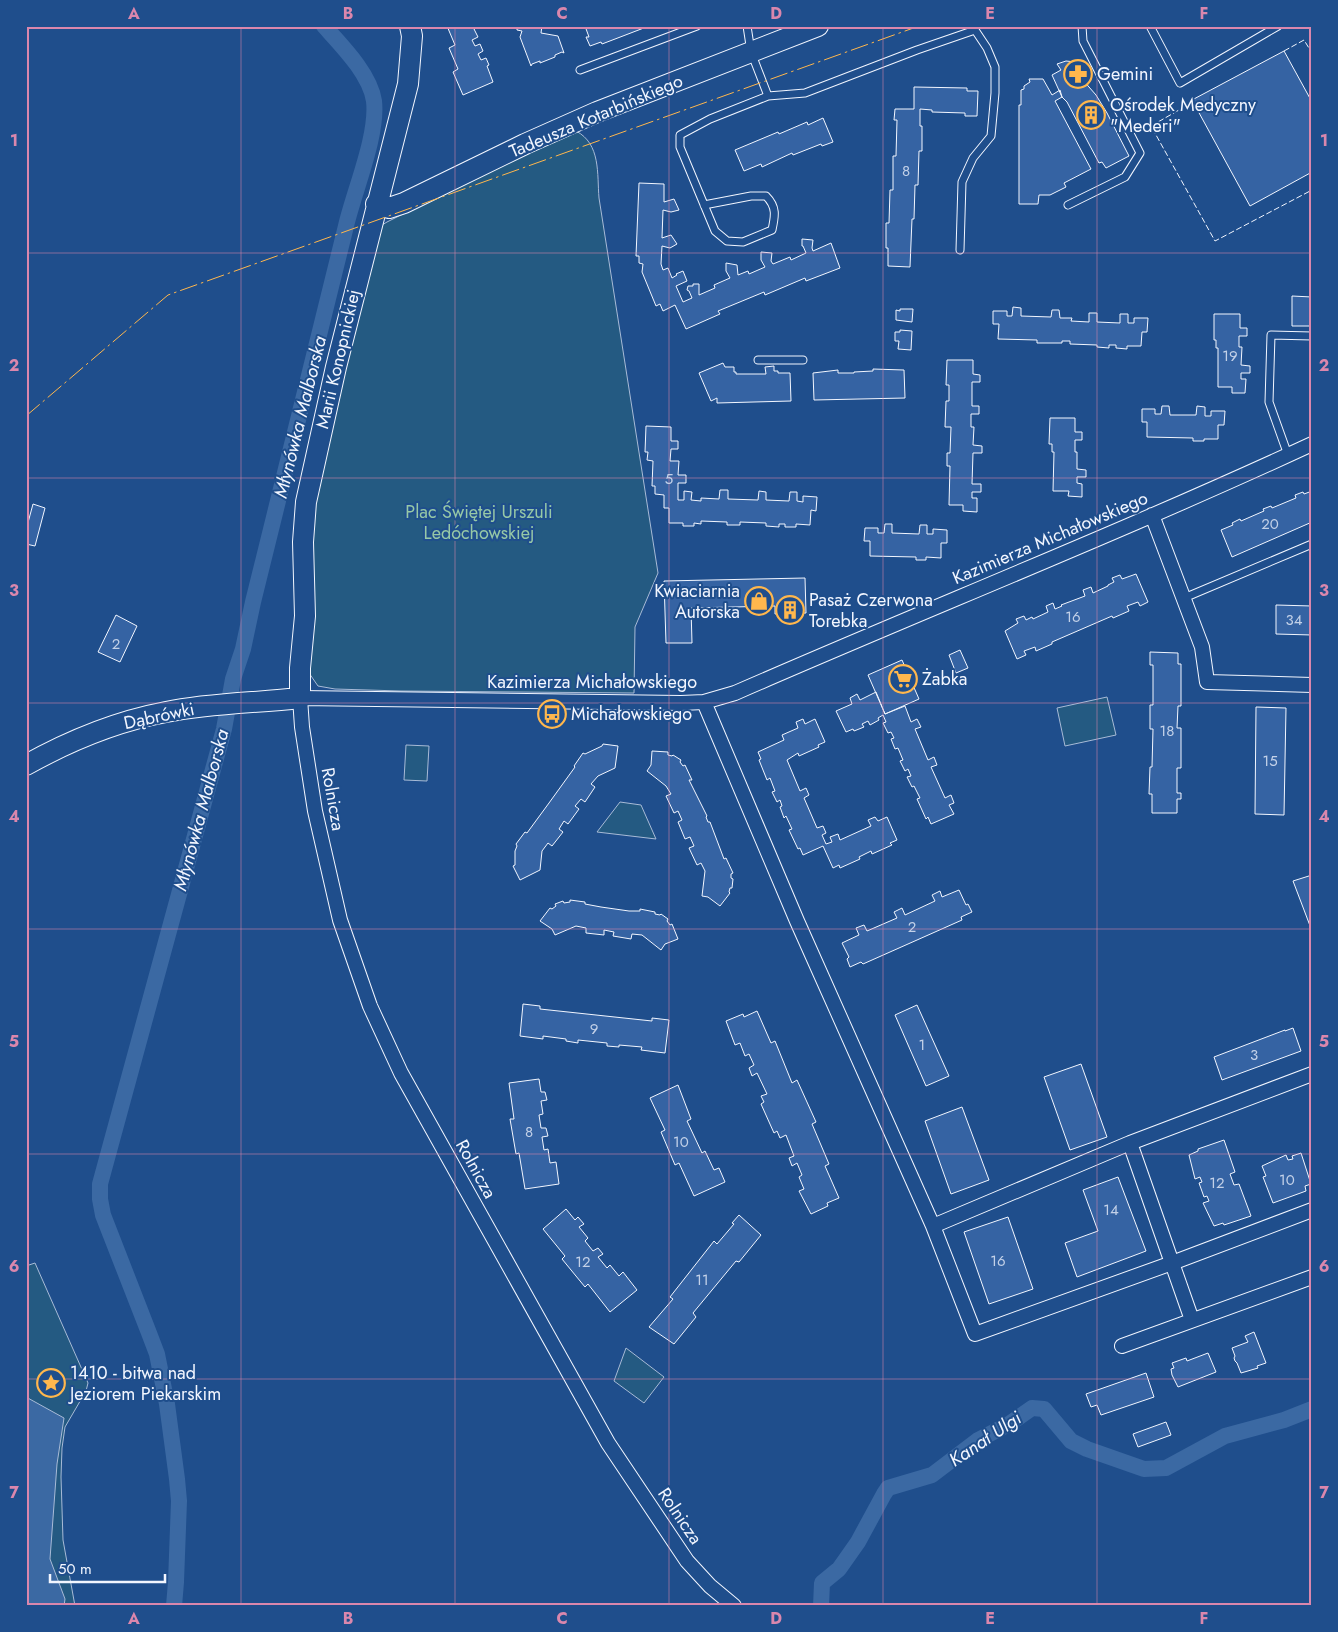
<svg xmlns="http://www.w3.org/2000/svg" width="1338" height="1632" viewBox="0 0 1338 1632" font-family="Jost,sans-serif">
	<style>
		.green { fill: #245a82; stroke: #a8bbd7 }
		.water { fill: #3b69a3; stroke: #a8bbd7 }
		.lines { fill: none; stroke-linecap: round; stroke-linejoin: round }
		.canal { stroke: #3b69a3; stroke-width: 16 }
		.building { fill: #3563a3; stroke: #f2f6ff }
		.lane-casing { stroke: #f2f6ff; stroke-width: 9 }
		.street-casing { stroke: #f2f6ff; stroke-width: 16 }
		.secondary-casing { stroke: #f2f6ff; stroke-width: 22 }
		.lane { stroke: #1f4e8c; stroke-width: 7 }
		.street { stroke: #1f4e8c; stroke-width: 14 }
		.secondary { stroke: #1f4e8c; stroke-width: 20 }
		.fence { stroke: #f2f6ff; stroke-width: 1; stroke-dasharray: 6 2.5; stroke-linecap: butt }
		.power { stroke: #ffb74d; stroke-width: 1; stroke-dasharray: 18 4 2.5 4; stroke-linecap: butt }
		.grid { fill: none; stroke: #da87ad; stroke-width: 1; stroke-opacity: 0.55 }
		.labels { text-anchor: middle; dominant-baseline: central; stroke-width: 4; stroke-linejoin: round; paint-order: stroke }
		.number-label { font-size: 15px; fill: #c3d1e8 }
		.poi-label { font-size: 18px; fill: #f2f6ff; stroke: #1f4e8c; text-anchor: start }
		.street-label { font-size: 18px; fill: #f2f6ff; stroke: #1f4e8c }
		.park-label { font-size: 18px; fill: #97c8a6; stroke: #1f4e8c }
		.water-label { font-size: 19px; font-style: italic; fill: #f2f6ff; stroke: #1f4e8c }
		.neatline { fill: none; stroke: #da87ad; stroke-width: 2 }
		.grid-label { font-size: 16px; text-anchor: middle; font-weight: bold; fill: #da87ad }
	</style>
	<rect width="100%" height="100%" fill="#1f4e8c"/>
	<path class="green" d="M576,131c25,13 21,43 23,67l59,375 -23,54 -1,66 -233,-2 -66,-2 -17,-3 -9,-13 2,-144 5,-47 66,-257 5,-3 135,-68z
		M1107,697l9,38 -51,11 -8,-38z
		M406,745l23,1 -2,35 -23,-1z
		M620,802l21,3 15,34 -59,-7z
		M35,1263l53,120 -2,8 -21,36 -3,21 -1,29 2,63 12,66h-49v-340z
		M626,1348l38,29 -20,26 -30,-22z"/>
	<path class="water" d="M26,1397l38,21 -7,46 -7,95 15,40 -1,7h-38z"/>
	<g class="lines">
		<path class="canal" d="M174,1606l2,-24 3,-81 -2,-22 -10,-75 -10,-50 -8,-21 -46,-118 -3,-16v-15l124,-455 9,-50 10,-30 10,-47c31,-125 62,-250 93,-376 8,-35 32,-90 28,-125 -4,-27 -32,-55 -50,-75
			M821,1606l1,-23 17,-14 19,-27 26,-48 4,-6 44,-13 46,-35 31,-16 23,-16 12,1 27,32 16,8 57,20 22,-1 59,-32 59,-16 28,-11"/>
	</g>
	<path class="building" d="M447,26h31l1,1 -5,2 4,8 -6,3 3,6 5,-2 3,7 -5,3 3,6 5,-2 3,7 -2,1 6,16 -30,13 -10,-23 5,-3 -9,-21 6,-3z
		M517,26h25l-1,7 17,3 6,17 -2,-1 -7,3v2l-15,6v-2l-8,3 -1,2 -11,-29 2,-6 -5,-1z
		M585,26h64l-47,18 -1,-2 -11,4 -4,-9h3z
		M1284,51l28,51v70l-62,34 -58,-106z
		M1066,61l10,1 8,4 5,7 -7,6 14,16 11,18 22,43 -23,12 -4,-6 -3,1 -32,-61 -5,-5 -10,-22 9,-5 -4,-6z
		M1029,79h14l9,16 8,-5 2,7 -7,4 36,68 -27,14 2,4 -16,8h-11l-1,9h-19v-99h2v-15l3,-1v-3l6,-4z
		M914,87l53,1v3h11l-1,25h-12v-3l-33,-1v-2l-12,-1v17h2v25h-3l-1,34h-3l-1,34h-2l-2,48 -22,-1v-18h-2v-25h3l1,-33h3v-34h3l1,-36h-3l1,-11h19z
		M823,118l10,24 -11,4 -1,-2 -28,11 -1,-2 -30,14 -1,-3 -17,7 -9,-21 43,-18 1,2 28,-12 1,3z
		M639,183l25,1v18l10,-3 5,11 -8,2 -8,-2 -1,28 9,-3 6,9 -7,4 -8,-2 -1,18 2,6 5,-2 4,10 5,-3 -1,-1 7,-3 4,10 -11,5 7,16 9,-4 -3,-7 -2,-1 1,-4h5v-2h6v11l16,-7 -1,-3 16,-7 -4,-7v-8l11,2 1,10 10,-4 1,3 16,-7 -4,-7v-8l11,1 -1,8 2,3 17,-7 1,3 15,-7 -3,-7h-1v-7l11,1 -1,8 1,3 18,-8 9,25 -34,13 -1,-3 -40,17 -1,-3 -46,19 2,3 -34,15 -11,-24 -12,6 -3,-7 -4,2 -14,-34 1,-8 -4,-1v-7h-3z
		M1292,296l20,1v29h-20z
		M1013,307l8,1v8l30,1 1,-7h7l1,8h12l-1,3 18,1v-9h8v9l23,1v-9h8v9h6v-5h14l-1,14h-5l-1,14h-14v3l-11,-1v-3h-7v3l-12,-1v-2l-27,-1v-3h-8v2h-25v-3l-39,-1 1,-15h-6v-13h14v5h5z
		M900,309h13l-1,13 -16,-2v-10l4,1z
		M1214,314h26v14h7v8h-8v11h3l-1,18 9,1v7h-9v6h5l-1,14h-13v-6h-14v-39h-2v-8h-2z
		M900,330l12,1 -1,19 -13,-1 1,-8h-4v-9h5z
		M947,360h26v14l7,1v7h-8v24h7v8h-8v13h3l-1,18 9,1v7h-9l-1,31h9v8h-9v6h5v14l-14,-1v-6h-14l1,-39h-3v-13h3l1,-26h-6l1,-26h3v-16h-3z
		M723,363l2,4h9v5h2v2h30l-1,-7 9,-1v5h4v2h12l1,28 -74,2v-5l-6,3 -12,-28z
		M873,369l31,1 1,28 -91,2 -1,-27 25,-3v3h16v-1l19,-1z
		M1162,406h7l1,9h26l1,-9 8,1v9h6v-5h14l-1,14h-6v14h-14v2h-11v-3l-46,-1v-15h-5v-13h13v5h6z
		M1050,418h25v14h7v8h-7v12h2v17l9,1v7h-9v6l5,1v13l-14,-1 1,-5h-16l1,-39h-2v-8h-3z
		M646,426l25,1v14h7v8h-7l-1,12h9l-1,14h8v8h-8v17h6v-9l8,1 -1,8 10,1v-3l18,1 1,-9h8v9l30,1 1,-9 7,1v8l23,1 1,-9h7v9l6,1v-6l14,1 -1,14 -5,-1 -1,15 -14,-1v3h-11v-3h-6v3l-13,-1v-3l-26,-1v3h-13v-3l-26,-1v3l-7,-1v3h-11v-3h-14v-15h-5v-13l-9,-1v-8h-3l1,-25 -6,-1 1,-8h-3z
		M1312,491v31l-80,35 -11,-27 12,-5 -1,-2 8,-4 1,2 23,-10 -1,-2 8,-3 1,2 24,-10 -1,-3 8,-3 1,2z
		M33,504l12,4 -10,38 -9,-2v-14z
		M885,524h7v9l27,1 1,-9h7v9h6v-5l14,1v13h-6v15l-15,-1v3h-10v-3l-46,-1v-15h-6l1,-13h13v5h6z
		M1136,574l12,28 -8,4 -2,-4 -11,4 2,5 -16,7 -1,-2 -60,26v2l-16,7 -1,-4 -11,4 2,4 -9,4 -12,-28 13,-8 -2,-4 8,-3 2,4 6,-3 1,2 15,-7 -2,-6 7,-3 2,6 7,-3 -1,-1 24,-9 -2,-6 8,-3 2,6 15,-7v-1l6,-3 -2,-4 8,-3 2,4z
		M805,578l1,35 -31,1v-8l-84,2 1,35h-26l-2,-62z
		M1276,605l36,1v29l-36,-1z
		M116,615l21,11 -17,36 -22,-10z
		M960,650l8,18 -12,5 -7,-18z
		M1150,652l28,1v11h3v42h-3l-1,22h4v40h-4v25h4v6h-4v14h-25v-19h-3l1,-27h2l1,-38h-3v-24h3v-40h-3z
		M902,660l17,39 -34,15 -17,-39z
		M876,692l9,22 20,-8 6,16 6,-3 4,8 -6,2 13,31 6,-3 3,8 -6,2 14,31 6,-3 3,8 -5,2 5,9 -23,10 -3,-7 -2,2 -9,-20 3,-1 -6,-12 -2,1 -5,-10 4,-1 -3,-7 -3,2 -5,-10 3,-1 -5,-12 -3,1 -4,-10 3,-1 -3,-6 -3,1 -5,-10 3,-1 -3,-7 -5,3 1,2 -9,5 -2,-4 -6,3 2,3 -10,4 -1,-2 -7,3 -10,-21 16,-7 -2,-6 7,-4 3,6z
		M1256,707l30,1 -2,107 -29,-1z
		M803,719l2,5 10,-5 10,23 -7,3 1,2 -20,9 -1,-3 -11,7 13,31 6,-3 3,7 -5,3 13,30 6,-2 3,7 -4,2 4,9 6,-2 -2,-5 8,-3 2,6 31,-14 -3,-6 7,-3 3,4 9,-4 10,23 -7,3 2,2 -20,9 -1,-3 -12,6 1,2 -20,9 -1,-3 -6,3 -10,-22 -20,9 -3,-7 -2,1 -9,-19 3,-1 -6,-13 -2,2 -4,-11 2,-1 -2,-6 -3,2 -5,-10 3,-1 -5,-13 -3,2 -8,-20 2,-1 -3,-7 26,-12 -2,-5 16,-7 -2,-6z
		M603,744l15,2 -3,22 -17,8 -7,8 4,3 -10,15 -4,-3 -6,7 4,3 -11,15 -4,-3 -5,8 4,3 -11,14 -4,-3 -6,8 -2,19 -20,10 -7,-14 2,-1v-14l2,-5 -1,-2 9,-12 2,1 22,-30 26,-36 -1,-1 9,-13 2,1 17,-8z
		M652,751l16,1v3l4,1 1,-1 8,5 -1,2 3,4 2,-1 7,15h-3l18,36 -1,1 2,5h2l14,37 2,-1 7,15 -2,1v4l2,1 -1,9h-2l-1,4 1,1 -10,13 -12,-9 -6,-1 3,-25 -4,-8 -4,2 -8,-17 5,-2 -4,-9 -5,2 -7,-17 4,-2 -4,-9 -4,2 -8,-17 5,-2 -5,-8 -19,-15 4,-6z
		M1312,875v56l-19,-50z
		M959,890l7,15 2,-1 4,8 -11,5 1,3 -99,44 -2,-2 -11,5 -3,-8 2,-2 -7,-14 17,-8 -3,-7 8,-3 3,6 30,-13 -3,-6 8,-4 3,7 30,-14 -3,-6 8,-4 2,6z
		M570,900l15,2v2l16,3 28,4h11v-2l15,3v2l5,1 1,-1 7,5 -1,2 3,4 2,-1 6,15 -13,5 -4,6 -19,-15 -10,-1 -1,5 -18,-3 1,-4 -10,-2v5l-18,-2v-5l-10,-2 -21,9 -3,-6 -12,-8 10,-13 2,1 4,-3 -1,-2 8,-3 1,2 6,-1z
		M523,1004l17,2v3l112,12v-3l17,2 -4,33 -24,-3 1,-3 -23,-2v2l-12,-1v-3l-29,-3v3l-12,-2v-2l-23,-3v3l-23,-3z
		M917,1005l32,71 -23,10 -31,-71z
		M757,1011l14,32 4,-2 17,42 5,-3 19,42 -4,2 17,40 -4,2 14,32 -12,5 1,3 -17,8 -12,-23 5,-2 -5,-12 3,-2 -5,-12 -5,3 -3,-8 5,-2 -8,-21 -6,3 -3,-7 -3,2 -13,-29 3,-2 -3,-6 6,-2 -10,-21 -5,3 -3,-8 5,-3 -5,-11 -4,2 -5,-13 -5,2 -9,-24 17,-7 1,3z
		M1293,1028l8,23 -79,29 -8,-23 71,-27v1z
		M1081,1064l26,73 -37,13 -26,-73z
		M539,1079l2,13h4l2,8 -6,1 2,13 -4,1 2,13h5l2,8 -6,1 2,13 4,-1 2,14 6,-1 3,22 -34,5 -6,-36 -3,1 -6,-35h4l-5,-36z
		M678,1085l13,34 -4,2 15,32 3,-2 9,19 5,-2 6,14 -31,14 -15,-33 -4,2 -14,-33 4,-2 -15,-32z
		M962,1107l27,73 -38,14 -26,-73z
		M1224,1140l11,32 -5,2 4,11 5,-1 12,32 -27,9 -1,-2 -9,3 -11,-23 6,-2 -2,-5 -3,1 -5,-14 3,-1 -2,-5 -5,2 -6,-24 9,-4v-2z
		M1301,1153l10,31 -6,2 1,5 -33,12 -10,-26 3,-1 -4,-10 24,-11 2,5 5,-1 -1,-3z
		M1118,1177l28,74 -69,26 -12,-34 33,-12 -15,-41z
		M566,1209l9,11 3,-3 6,7 -5,3 9,11 -3,3 8,10 5,-3 5,6 -5,3 9,11 3,-3 9,11 4,-4 14,18 -27,22 -22,-28 -3,3 -23,-28 3,-3 -22,-27z
		M739,1215l22,20 -22,27 -3,-1 -43,52 3,4 -22,27 -25,-17 24,-28 -3,-2 44,-56 3,3 17,-20 -2,-1z
		M1008,1217l25,72 -44,15 -25,-72z
		M1254,1332l12,31 -9,3 1,2 -17,5 -4,-10 -2,-2 -1,-3 1,-2 -3,-8 16,-6 -3,-6z
		M1208,1353l8,19 -38,15 -6,-12 -1,-6 3,-1 -2,-5 14,-5 1,3z
		M1146,1373l8,24 -53,18 -4,-10 -6,2 -5,-13z
		M1166,1422l5,13 -33,12 -5,-13z"/>
	<g class="lines">
		<defs>
			<path id="lane" d="M747,26l4,26 17,44
				M1150,26l30,57 98,-57
				M580,70l117,-44
				M704,205l47,-9h15c11,11 9,20 6,34l-29,12 -16,-1 -12,-10 -35,-84v-12l30,-16 58,-23 37,-3 112,-43 58,-20 12,18 8,19v26l-4,43 -18,22 -11,24 -2,68
				M1068,205l57,-28 15,-24 -57,-112 -1,-15
				M758,360h45
				M1288,455l-19,-53 2,-67 41,1
				M1184,598l128,-54"/>
			<path id="street" d="M1152,515l50,132 5,35 105,3
				M704,702l93,219 136,305 42,108 197,-71 20,57
				M1312,1074l-182,69 42,120 140,-53
				M933,1226l197,-83
				M1122,1346l190,-69
				M734,1606l-24,-20 -23,-25 -79,-118 -207,-370 -31,-67 -30,-86 -25,-109 -13,-84 -2,-29 381,5 23,-1 31,-9c192,-84 387,-161 577,-249"/>
			<path id="secondary" d="M376,204l13,4 15,-5 121,-59 72,-32 221,-86
				M26,765c43,-24 92,-44 140,-53 44,-9 89,-9 134,-14v-30l5,-52 -2,-74 3,-40 30,-135 72,-283 4,-48 -2,-10"/>
		</defs>
		<use href="#lane" class="lane-casing"/>
		<use href="#street" class="street-casing"/>
		<use href="#secondary" class="secondary-casing"/>
		<use href="#lane" class="lane"/>
		<use href="#street" class="street"/>
		<use href="#secondary" class="secondary"/>
		<path class="fence" d="M1284,51l20,-11 8,13
			M1193,102l-42,24 64,115 97,-51"/>
		<path class="power" d="M26,416l142,-121 751,-269"/>
	</g>
	<path class="grid" d="M241,26v1580M455,26v1580M669,26v1580M883,26v1580M1097,26v1580M26,253h1286M26,478h1286M26,703h1286M26,929h1286M26,1154h1286M26,1379h1286"/>
	<defs>
		<symbol id="pharmacy-ring" viewBox="-11 -11 22 22"><circle r="9.5" fill="#1f4e8c" stroke="#ffb74d" stroke-width="1.5"/><path d="M-2-6h4v4h4v4h-4v4h-4v-4h-4v-4h4Z" fill="#ffb74d"/></symbol>
		<symbol id="building-ring" viewBox="-11 -11 22 22"><circle r="9.5" fill="#1f4e8c" stroke="#ffb74d" stroke-width="1.5"/><path d="M-4-6H4V6H1V3H-1V6H-4ZM-2.5-4.3h1.7v1.8h-1.7ZM.8-4.3h1.7v1.8H.8ZM-2.5-1h1.7V.8h-1.7ZM.8-1h1.7V.8H.8Z" fill="#ffb74d"/></symbol>
		<symbol id="shop-ring" viewBox="-11 -11 22 22"><circle r="9.5" fill="#1f4e8c" stroke="#ffb74d" stroke-width="1.5"/><path d="M-5-2.5h2.3a2.7 3.5 0 0 1 5.4 0H5L5.5 6h-11ZM-1.5-2.5h3a1.5 2.3 0 0 0-3 0Z" fill="#ffb74d"/></symbol>
		<symbol id="supermarket-ring" viewBox="-11 -11 22 22"><circle r="9.5" fill="#1f4e8c" stroke="#ffb74d" stroke-width="1.5"/><path d="M-6-5.5h2.5l.6 2H6L4.5 2H-2.5L-4.4-4H-6ZM-1.5 3.2a1.3 1.3 0 1 0 .1 0ZM3 3.2a1.3 1.3 0 1 0 .1 0Z" fill="#ffb74d"/></symbol>
		<symbol id="bus-ring" viewBox="-11 -11 22 22"><circle r="9.5" fill="#1f4e8c" stroke="#ffb74d" stroke-width="1.5"/><path d="M-5-6H5V4H4V6H2V4H-2V6H-4V4H-5ZM-3.5-4V0h7V-4ZM-3.5 1.2v1.5H-2V1.2ZM2 1.2v1.5H3.5V1.2Z" fill="#ffb74d"/></symbol>
		<symbol id="sight-ring" viewBox="-11 -11 22 22"><circle r="9.5" fill="#1f4e8c" stroke="#ffb74d" stroke-width="1.5"/><path d="M0-6L1.8-2.2L6-1.7L2.9 1.2L3.7 5.4L0 3.3L-3.7 5.4L-2.9 1.2L-6-1.7L-1.8-2.2Z" fill="#ffb74d"/></symbol>
	</defs>
	<g fill-rule="evenodd">
		<use href="#pharmacy-ring" x="1062" y="58" width="32" height="32"/>
		<use href="#building-ring" x="1075" y="99" width="32" height="32"/>
		<use href="#shop-ring" x="743" y="585" width="32" height="32"/>
		<use href="#building-ring" x="774" y="594" width="32" height="32"/>
		<use href="#supermarket-ring" x="887" y="663" width="32" height="32"/>
		<use href="#bus-ring" x="536" y="698" width="32" height="32"/>
		<use href="#sight-ring" x="35" y="1367" width="32" height="32"/>
	</g>
	<g class="labels">
		<g class="number-label">
			<text x="906" y="171">8</text>
			<text x="1230" y="356">19</text>
			<text x="669" y="479">5</text>
			<text x="1270" y="524">20</text>
			<text x="1073" y="617">16</text>
			<text x="1294" y="620">34</text>
			<text x="116" y="644">2</text>
			<text x="1167" y="731">18</text>
			<text x="1270" y="761">15</text>
			<text x="912" y="927">2</text>
			<text x="594" y="1029">9</text>
			<text x="922" y="1045">1</text>
			<text x="1254" y="1055">3</text>
			<text x="529" y="1132">8</text>
			<text x="681" y="1142">10</text>
			<text x="1287" y="1180">10</text>
			<text x="1217" y="1183">12</text>
			<text x="1111" y="1210">14</text>
			<text x="998" y="1261">16</text>
			<text x="583" y="1262">12</text>
			<text x="702" y="1280">11</text>
		</g>
		<g class="poi-label">
			<text x="1097" y="74">Gemini</text>
			<text x="1110" y="105">Ośrodek Medyczny<tspan x="1110" dy="21">"Mederi"</tspan></text>
			<text x="740" y="591" text-anchor="end">Kwiaciarnia<tspan x="740" dy="21">Autorska</tspan></text>
			<text x="809" y="600">Pasaż Czerwona<tspan x="809" dy="21">Torebka</tspan></text>
			<text x="922" y="679">Żabka</text>
			<text x="571" y="714">Michałowskiego</text>
			<text x="70" y="1373">1410 - bitwa nad<tspan x="70" dy="21">Jeziorem Piekarskim</tspan></text>
		</g>
		<g class="street-label">
			<text transform="translate(596 116) rotate(-23)">Tadeusza Kotarbińskiego</text>
			<text transform="translate(338 359) rotate(-77)">Marii Konopnickiej</text>
			<text transform="translate(1050 538) rotate(-23)">Kazimierza Michałowskiego</text>
			<text x="592" y="682">Kazimierza Michałowskiego</text>
			<text transform="translate(159 716) rotate(-12)">Dąbrówki</text>
			<text transform="translate(333 799) rotate(80)">Rolnicza</text>
			<text transform="translate(476 1169) rotate(61)">Rolnicza</text>
			<text transform="translate(680 1516) rotate(56)">Rolnicza</text>
		</g>
		<g class="park-label">
			<text x="479" y="512">Plac Świętej Urszuli<tspan x="479" dy="21">Ledóchowskiej</tspan></text>
		</g>
		<g class="water-label">
			<text transform="translate(300 417) rotate(-76)">Młynówka Malborska</text>
			<text transform="translate(201 810) rotate(-75)">Młynówka Malborska</text>
			<text transform="translate(985 1439) rotate(-34)">Kanał Ulgi</text>
		</g>
	</g>
	<rect width="1338" height="1632" fill="none" stroke="#1f4e8c" stroke-width="55"/>
	<path d="M50 1574v8h115v-8" fill="none" stroke="#f2f6ff" stroke-width="2.5"/>
	<text x="58" y="1574" font-size="15" fill="#f2f6ff" stroke="#1f4e8c" stroke-width="4" paint-order="stroke">50 m</text>
	<rect x="28" y="28" width="1282" height="1576" class="neatline"/>
	<g class="grid-label">
		<text x="134" y="19">A</text>
		<text x="348" y="19">B</text>
		<text x="562" y="19">C</text>
		<text x="776" y="19">D</text>
		<text x="990" y="19">E</text>
		<text x="1204" y="19">F</text>
		<text x="14" y="146">1</text>
		<text x="1324" y="146">1</text>
		<text x="14" y="371">2</text>
		<text x="1324" y="371">2</text>
		<text x="14" y="596">3</text>
		<text x="1324" y="596">3</text>
		<text x="14" y="822">4</text>
		<text x="1324" y="822">4</text>
		<text x="14" y="1047">5</text>
		<text x="1324" y="1047">5</text>
		<text x="14" y="1272">6</text>
		<text x="1324" y="1272">6</text>
		<text x="14" y="1498">7</text>
		<text x="1324" y="1498">7</text>
		<text x="134" y="1624">A</text>
		<text x="348" y="1624">B</text>
		<text x="562" y="1624">C</text>
		<text x="776" y="1624">D</text>
		<text x="990" y="1624">E</text>
		<text x="1204" y="1624">F</text>
	</g>
</svg>
